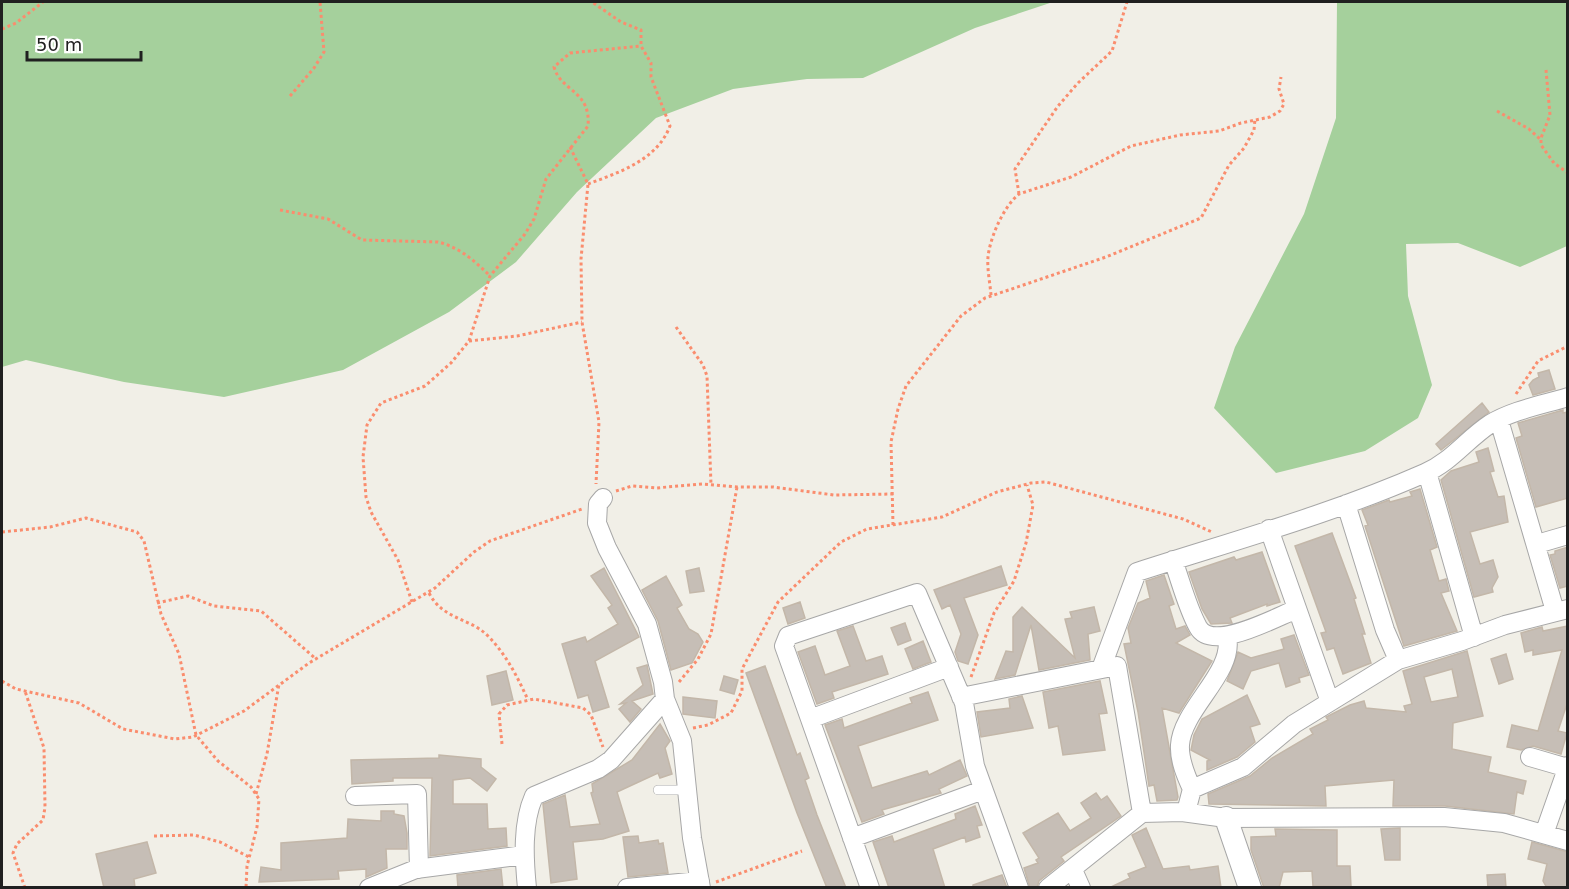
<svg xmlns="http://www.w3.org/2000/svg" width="1569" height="889" viewBox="0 0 1569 889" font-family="'DejaVu Sans',sans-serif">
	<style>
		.forest { fill: #a5d09c }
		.building { fill: #c6beb6; stroke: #c3b7a9; stroke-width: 1.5; fill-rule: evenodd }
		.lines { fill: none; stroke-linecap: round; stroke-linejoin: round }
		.service-casing { stroke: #a7a7a7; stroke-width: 10 }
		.minor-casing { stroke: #a7a7a7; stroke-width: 20 }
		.tertiary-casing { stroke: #a7a7a7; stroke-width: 24 }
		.path { stroke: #fa8d6e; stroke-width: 3; stroke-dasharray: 3 3; stroke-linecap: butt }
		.service { stroke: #fff; stroke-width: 9 }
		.minor { stroke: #fff; stroke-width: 18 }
		.tertiary { stroke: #fff; stroke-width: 22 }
	</style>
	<rect width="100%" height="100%" fill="#f1efe7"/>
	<path class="forest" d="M2,2h1051l-78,26 -112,50 -56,1 -74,10 -77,29 -79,74 -61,70 -67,50 -106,58 -119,27 -100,-15 -98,-22 -24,7z
		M1337,2h230v244l-47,21 -62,-24 -52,1 2,52 24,89 -14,33 -53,33 -89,22 -62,-65 21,-61 69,-133 32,-96z"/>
	<path class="building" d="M1549,370l6,19 -22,6 -4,-10 4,-5 6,-3 -1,-4z
		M1482,403l7,9 -48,38 -5,-6z
		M1563,410v3l5,-1v86l-32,9 -20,-69 6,-2 -4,-13z
		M1488,448l6,23 -4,1 8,25 6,-1 4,26 -38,10 10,32 13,-4 5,17 -6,11 1,4 -19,5 -33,-117 10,-9 28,-9 -3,-10z
		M1420,489l17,58 -7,3 9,31 7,-2 3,12 -8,2 16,38 -53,15 -39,-120 3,-1 -6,-15 27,-10 1,2 22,-6 -2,-4z
		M1332,533l24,65 -2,1 11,35h-3l9,29 -28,11 -9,-26 -7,2 -6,-17 5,-1 -31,-86z
		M1568,547v39l-8,2 -10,-33 5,-1v-3z
		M1262,552l18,50 -13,4v-2l-37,14 2,5 -21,1 -9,-15 -13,-37 45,-15 2,3z
		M1001,566l6,19 -43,13 14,37 -10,29 -10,-3 -3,-9 6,-18 -11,-29 -8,4 -8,-19z
		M604,568l35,69 -44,24 14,46 -16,5 -5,-17 -10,3 -16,-54 23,-7 2,5 31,-18 -10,-16 4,-3 -21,-29z
		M699,568l5,23 -14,2 -4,-22z
		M1164,575l10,29 -5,2 7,23 9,-3 5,9 -14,8 36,18 -33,52 -17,-5 16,89 -1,3 -20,1 -3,-16 -5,1 -11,-74 -14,-68 7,-1 -3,-15 10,-25 12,-5 -4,-17z
		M666,576l16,29 -5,3 12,21 9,5 5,8 -11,21 -21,7 -13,-49 -16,-31z
		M800,602l5,16 -17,6 -5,-16z
		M1022,607l53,51 -10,-39 7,-1 -2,-6 24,-5 6,24 -12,3 2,26 -51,10 -8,-45 -16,50 -20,4 11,-28 7,1v-35z
		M905,623l6,17 -13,5 -7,-17z
		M853,626l13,35 16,-5 6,18 -56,18 2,6 -17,6 -19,-52 17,-6 10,29 25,-9 -13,-35z
		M1568,626v75l-10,30 9,2 -6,21 -28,-8 -12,4 -14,-3 5,-22 26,6 24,-81 -29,5v-5l-8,2 -4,-19 21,-6 1,4z
		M1294,635l15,40 -10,3 1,4 -14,5 -7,-24 -28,8 -8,18 -16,-8 11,-29 13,6 33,-9 -3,-10z
		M923,641l8,21 -18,7 -8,-20z
		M1467,651l16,65 -30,7 -1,26 39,8 -3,15 38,9 -3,13 -6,-2 -3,22 -69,-8h-52l1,-26 -69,6 1,20 -117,-2 -1,-10 42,-18 22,-18 41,-24 -3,-5 18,-9 -2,-3 24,-12 14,-4 2,7 40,4 -2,-6 8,-2 -9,-33zM1452,669l6,28 -27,5 -7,-25z
		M1506,654l7,25 -14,5 -8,-25z
		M647,665l6,29 -21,7 9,8 -11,13 -11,-13 7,-6 -6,1 23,-19 -6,-17z
		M765,666l32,89 3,-2 9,25 -4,2 12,35 29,73h-19l-30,-75 -51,-140z
		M506,671l7,29 -21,5 -5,-29z
		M724,676l14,4 -4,14 -14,-4z
		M1100,681l7,32 -8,1 6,36 -42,5 -5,-29 -9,2 -6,-36z
		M928,692l10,28 -80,26 14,42 55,-17 2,4 31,-15 7,16 -28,13 2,4 -59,17 2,4 -22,8 -37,-97 17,-6 2,9 68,-25 -2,-5z
		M1247,695l13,29 -10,3 5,15 -18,15 -30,13v-9l3,-1 -19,-10 3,-15 8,-16z
		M1022,696l11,32 -52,9 -4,-25 33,-4 -1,-9z
		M683,697l34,4 -2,17 -32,-4z
		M660,724l10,17 -5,7 7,26 -12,4 -2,-5 -41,19 12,39 -26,8 -30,3 4,37 -26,4 -8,-79 22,-9 5,32 30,-3 -9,-31 2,-1 -1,-8 40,-24z
		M439,755l42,4v8l15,12 -9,12 -17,-13 -17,2v24h34l1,25 18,-1 1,18 -77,10 2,-78h-39v3l-41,3 -1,-24 88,-2z
		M1096,793l5,7 6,-4 14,20 -60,41 3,4 -25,20 -2,7h-7l-6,-20 14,-5 -2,-3 3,-2 -16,-25 35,-20 12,18 21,-13 -10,-15z
		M975,806l7,19 -5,1 3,11 -14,5 -1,-5 -32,12 12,39h-56l-16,-46 19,-6 2,6 62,-23 -1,-5z
		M381,811h13v3l10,2 3,17v16h-21l1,19 -21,9v-8l-28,2 1,8 -80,3 2,-15 20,3v-27l66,-5 1,-19 33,2z
		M1146,828l17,41 26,-3 1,4 28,-4 3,22h-112l21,-10 -2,-4 18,-7 -14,-32z
		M1400,828v32h-15l-4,-31z
		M1275,829l62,1v36h13l1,21 -38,-1 -1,-15 -29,1 -4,16h-15l-13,-38v-13l25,-1z
		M638,836l1,7 19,-3 1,4 4,-1 5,30 -40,4 -5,-40z
		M147,842l9,31 -22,6 1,9h-31l-8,-34z
		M1532,842l36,10v36h-21l-4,-7 4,-17 -19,-5z
		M501,869l2,19h-45l-1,-13z
		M1505,874l1,14h-18l-1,-13z
		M1002,875l5,13h-34v-3z"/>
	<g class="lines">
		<defs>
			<path id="service" d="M658,790h29"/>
			<path id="minor" d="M1499,420l56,191
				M1427,472l47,165
				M603,498l-5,6 -1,19 10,25 40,76 16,58 2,17 17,42 10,97 9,50
				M1346,504l39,126 13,30
				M1269,529l61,173
				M1537,544l31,-9
				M1173,560c8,22 14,47 25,67 14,26 78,-10 99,-18
				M1101,669l36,-97c96,-31 195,-58 288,-99 26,-11 42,-34 65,-49 23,-14 52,-19 78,-27
				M961,697l156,-31 25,147
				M810,719l-26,-73 4,-10 129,-43 47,110 11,63 44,122
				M1530,757l38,11
				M1192,789c-6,-13 -13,-29 -12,-44 2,-36 55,-73 47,-108
				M355,796l62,-2 2,75
				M1186,812l6,-23 51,-22 51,-43 104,-64 64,-19 43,-16 63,-16
				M1544,834l24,-68
				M852,838l131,-48
				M1073,870l8,18
				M369,888l47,-19 108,-14
				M527,888c-3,-30 -5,-65 7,-92l64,-27 13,-9 54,-61
				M627,888l73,-7
				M870,888l-60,-169 139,-52
				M1048,888l94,-75 40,-1 44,6 218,-1 60,6 64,18"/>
			<path id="tertiary" d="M1226,818l24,70"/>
		</defs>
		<use href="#service" class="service-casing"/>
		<use href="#minor" class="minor-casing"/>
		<use href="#tertiary" class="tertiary-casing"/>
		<path class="path" d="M2,29l14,-6 27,-21
			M1546,70l4,45 -9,23v7l13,18 14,10
			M290,96l24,-28 10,-16 -4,-50
			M1497,111l32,18 11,10
			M570,147l18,37 -7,75 1,63 17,100 -3,62
			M588,184c32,-12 69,-24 82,-58l-19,-49v-14l-10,-17v-16l-20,-8 -29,-20
			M1019,194l-4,-25 43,-63 20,-23 34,-32 15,-49
			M280,210l48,9 34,21 76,2c21,5 37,19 52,34
			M991,295c-1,-12 -4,-26 -3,-38 2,-20 16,-51 31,-63l52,-17 60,-31 49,-11 39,-4 22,-8 29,-6 10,-6 4,-7 -5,-15 2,-12
			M676,327l27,38 4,11 4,109
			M469,341l48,-5 65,-14
			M1516,394l22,-33 30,-15
			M616,491l16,-5 24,2 46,-4 35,3h36l61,8 60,-1
			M893,525l-2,-83 7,-33 8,-23 55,-70 24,-18 121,-41 95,-39 28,-53 15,-17 10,-18 1,-11
			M2,532l48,-5 36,-9 51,14 7,9 17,73 18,40 17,81 22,26 33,26 8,12 -2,28 -10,39 -1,22
			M429,593c14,27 40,24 59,43 18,18 30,42 40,64
			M412,602l-14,-42 -27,-48 -5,-15 -3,-40 4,-32 14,-22 44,-17 26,-23 18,-22 21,-65 35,-42 9,-15 12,-40 42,-53c3,-36 -27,-34 -34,-59l16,-14 71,-7
			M157,603l31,-7 26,10 47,5 55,48
			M971,677l23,-64 20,-32 12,-38 7,-38 -6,-20
			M2,681l14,8 63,14 44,26 52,10 18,-2 51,-26 65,-48 126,-75 39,-36 16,-11 92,-32
			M679,682l19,-23 13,-25 26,-147
			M693,728l15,-3 23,-12 11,-22v-22l36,-67 63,-60 26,-13 75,-12 55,-25 34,-9 15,-1 137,37 29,13
			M502,744l-3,-30 8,-9 27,-6 49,9 8,7 12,32
			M256,794l11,-40 12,-70
			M154,836l40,-1 26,7 29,15
			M716,882l86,-31
			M25,888l-12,-35 4,-9 26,-24 2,-13 -1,-59 -19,-57"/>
		<use href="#service" class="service"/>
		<use href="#minor" class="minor"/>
		<use href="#tertiary" class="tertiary"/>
	</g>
	<rect width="1569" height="889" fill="none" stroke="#202020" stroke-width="6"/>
	<path d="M27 51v9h114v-9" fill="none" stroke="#202020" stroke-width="3"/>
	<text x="36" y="51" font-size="18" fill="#202020" stroke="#ffffff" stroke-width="4.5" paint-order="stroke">50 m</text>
</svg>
